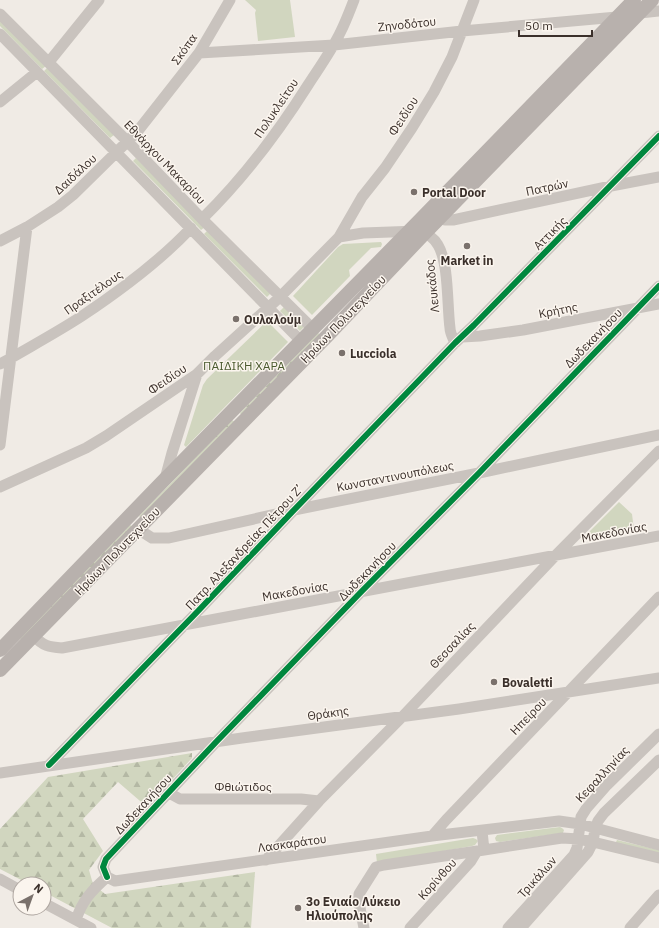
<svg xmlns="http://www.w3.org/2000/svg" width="659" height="928" viewBox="0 0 659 928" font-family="'IBM Plex Sans',sans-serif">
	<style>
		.green { fill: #d1d6bf }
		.forest { fill: url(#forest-firs) }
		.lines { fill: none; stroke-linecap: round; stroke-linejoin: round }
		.minor { stroke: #c9c3be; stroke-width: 11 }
		.major { stroke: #b8b1ad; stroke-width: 14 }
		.cycleway-casing { stroke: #fbf5ee; stroke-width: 8 }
		.cycleway { stroke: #00873e; stroke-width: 6 }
		.poi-dot { fill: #7a716c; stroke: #fbf5ee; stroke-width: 1.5 }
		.labels { text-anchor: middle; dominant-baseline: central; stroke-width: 3; stroke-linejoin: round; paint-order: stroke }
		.street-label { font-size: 12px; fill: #3b302b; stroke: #fbf5ee }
		.poi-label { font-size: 12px; font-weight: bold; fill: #3b302b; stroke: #fbf5ee; text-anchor: start }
		.park-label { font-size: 12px; fill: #4a5a2e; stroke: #fbf5ee }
	</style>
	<defs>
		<pattern id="forest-firs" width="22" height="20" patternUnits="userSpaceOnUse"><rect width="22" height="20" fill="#d1d6bf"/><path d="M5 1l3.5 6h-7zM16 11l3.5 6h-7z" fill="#b4b8a4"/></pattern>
	</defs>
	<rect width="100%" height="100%" fill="#f0ebe5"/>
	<path class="green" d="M245,0h45l5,37 -37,4 -3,-28 1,-3z
		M0,19l46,47 -4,3 -42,-43z
		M47,68l67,67 -4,3 -66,-67z
		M136,158l69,69 -4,3 -68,-69z
		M208,230l63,63 -4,4 -63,-63z
		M381,242l1,2 -1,3 -10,1 -22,22 1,6 -38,39 -19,-19 45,-49 5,-3z
		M284,307l20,20 -4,4 -20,-20z
		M267,321l21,21 -102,105 -2,-2 19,-60 4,-6z
		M619,502l13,12 2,16 -52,12 -1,-1v-1z
		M560,827l2,1 2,2 -1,3 -63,9 -4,-1 -1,-3 2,-3z
		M473,838l3,1 2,2 -3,4 -3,1 -95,17 -1,-9z
		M617,840l42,10v4l-43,-10v-2z"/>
	<path class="forest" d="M318,333l3,2 -79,81 -2,-3z
		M232,420l3,2 -94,96 -2,-2z
		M130,525l3,2 -111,114 -2,-3z
		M192,753v5l-45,49 -29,-25 -35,37 20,32 -14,19 4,14 12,10 150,-22 -4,56h-139l-68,-36v-8h-15l-29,-15v-40l48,-52z"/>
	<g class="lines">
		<path class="minor" d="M640,13l19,-2
			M0,14l128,128 74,77 111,110
			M0,34l301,307
			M199,53l135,-8 128,-14 155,-14
			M49,62l50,-62
			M0,102l37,-30
			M441,217l4,3h8l158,-34 48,-9
			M202,219c41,-40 75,-85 106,-134 11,-17 24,-35 33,-54 5,-10 9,-21 13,-31
			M339,237l24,-4 55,-2c8,2 16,7 20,14 11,18 9,61 12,83 0,5 3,10 5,15
			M0,241l27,-14 31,-20 15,-12 64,-63 62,-79 31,-53
			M462,337l18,-1 43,-6 136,-26
			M0,364l11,-6c24,-14 48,-27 71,-42 39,-26 77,-54 109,-88
			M0,445l27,-218
			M165,479l7,-26 25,-79
			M0,487l86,-39 20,-12 91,-62 18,-18 65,-59 59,-60 23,-40 23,-29 27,-40 22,-36 18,-35 22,-57
			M138,529l14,9h17l125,-28 185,-37 180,-38
			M34,636c9,10 15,11 28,12 199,-39 398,-74 597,-112
			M49,765l150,-155 95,-100 161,-167 19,-18 185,-189
			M0,773l242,-35 217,-29 200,-31
			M169,793l11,6h121l18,2
			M482,831l2,19 78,-12 17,1 14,3 66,16
			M432,836l14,-16 213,-223
			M266,860l53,-59 84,-85 153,-161 103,-104
			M107,877l-4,-10 3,-8 111,-118 144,-149 118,-119 180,-187
			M107,877l8,4 317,-45 127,-15 21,3 79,21
			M0,879l20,11
			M44,903l47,25
			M76,920c6,-19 16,-30 31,-43
			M364,928l-5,-25v-9l17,-27 8,-2 100,-15
			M410,928l61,-67 6,-10
			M508,928l66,-73 3,-7 4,-31 5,-8 21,-24 52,-51
			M521,928l67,-76 5,-10 2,-13 3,-8 6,-8 55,-53
			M630,928l29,-33"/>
		<path class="major" d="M0,650l165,-171 257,-261 212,-218
			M0,670l328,-335 97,-102 227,-233"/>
		<defs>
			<path id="cycleway" d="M49,765l150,-155 95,-100 161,-167 19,-18 185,-189
				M107,877l-4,-10 3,-8 111,-118 144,-149 118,-119 180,-187"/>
		</defs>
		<use href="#cycleway" class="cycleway-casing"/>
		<use href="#cycleway" class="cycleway"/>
	</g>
	<g class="poi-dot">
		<circle cx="414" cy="192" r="4"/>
		<circle cx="467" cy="246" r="4"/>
		<circle cx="236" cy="319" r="4"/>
		<circle cx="342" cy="353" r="4"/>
		<circle cx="494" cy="682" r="4"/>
		<circle cx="298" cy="908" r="4"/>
	</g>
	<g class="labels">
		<g class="street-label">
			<text transform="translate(407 24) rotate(-6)">Ζηνοδότου</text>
			<text transform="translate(184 49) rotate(-55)">Σκόπα</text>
			<text transform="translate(276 108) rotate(-56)">Πολυκλείτου</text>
			<text transform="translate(403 116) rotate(-57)">Φειδίου</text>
			<text transform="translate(165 162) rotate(46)">Εθνάρχου Μακαρίου</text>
			<text transform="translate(75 174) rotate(-43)">Δαιδάλου</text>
			<text transform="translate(547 187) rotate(-12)">Πατρών</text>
			<text transform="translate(550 233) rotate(-45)">Αττικής</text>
			<text transform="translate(432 286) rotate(-96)">Λευκάδος</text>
			<text transform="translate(93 292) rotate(-35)">Πραξιτέλους</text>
			<text transform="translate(558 310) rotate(-11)">Κρήτης</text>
			<text transform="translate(343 319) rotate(-46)">Ηρώων Πολυτεχνείου</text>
			<text transform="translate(593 338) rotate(-46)">Δωδεκανήσου</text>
			<text transform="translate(167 379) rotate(-34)">Φειδίου</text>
			<text transform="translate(395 476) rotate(-11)">Κωνσταντινουπόλεως</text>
			<text transform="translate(614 532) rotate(-11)">Μακεδονίας</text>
			<text transform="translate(244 547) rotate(-47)">Πατρ. Αλεξανδρείας Πέτρου Ζ’</text>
			<text transform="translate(117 551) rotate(-46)">Ηρώων Πολυτεχνείου</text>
			<text transform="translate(367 571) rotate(-46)">Δωδεκανήσου</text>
			<text transform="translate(295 591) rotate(-10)">Μακεδονίας</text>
			<text transform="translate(452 645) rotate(-46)">Θεσσαλίας</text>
			<text transform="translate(328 713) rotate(-8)">Θράκης</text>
			<text transform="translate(528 716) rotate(-46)">Ηπείρου</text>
			<text transform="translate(602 774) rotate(-47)">Κεφαλληνίας</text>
			<text x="243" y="786">Φθιώτιδος</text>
			<text transform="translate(143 804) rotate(-47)">Δωδεκανήσου</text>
			<text transform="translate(292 843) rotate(-8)">Λασκαράτου</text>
			<text transform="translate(537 877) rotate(-48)">Τρικάλων</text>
			<text transform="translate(437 879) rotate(-48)">Κορίνθου</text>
		</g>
		<g class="poi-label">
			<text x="422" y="192">Portal Door</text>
			<text x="467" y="260" text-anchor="middle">Market in</text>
			<text x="244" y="319">Ουλαλούμ</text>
			<text x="350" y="353">Lucciola</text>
			<text x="502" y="682">Bovaletti</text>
			<text x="306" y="901">3ο Ενιαίο Λύκειο<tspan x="306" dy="14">Ηλιούπολης</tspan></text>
		</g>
		<g class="park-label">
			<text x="244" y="365">ΠΑΙΔΙΚΗ ΧΑΡΑ</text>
		</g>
	</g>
	<g transform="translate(32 896) rotate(41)"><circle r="19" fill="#fbf5ee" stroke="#aea6a0"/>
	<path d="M0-3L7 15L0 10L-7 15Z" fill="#7a716c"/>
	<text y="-6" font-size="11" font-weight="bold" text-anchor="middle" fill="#3b302b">N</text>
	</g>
	<path d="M519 30v6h73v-6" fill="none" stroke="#3b302b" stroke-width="2"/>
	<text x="525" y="30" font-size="12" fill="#3b302b" stroke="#fbf5ee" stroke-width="3" paint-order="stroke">50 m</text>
</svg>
